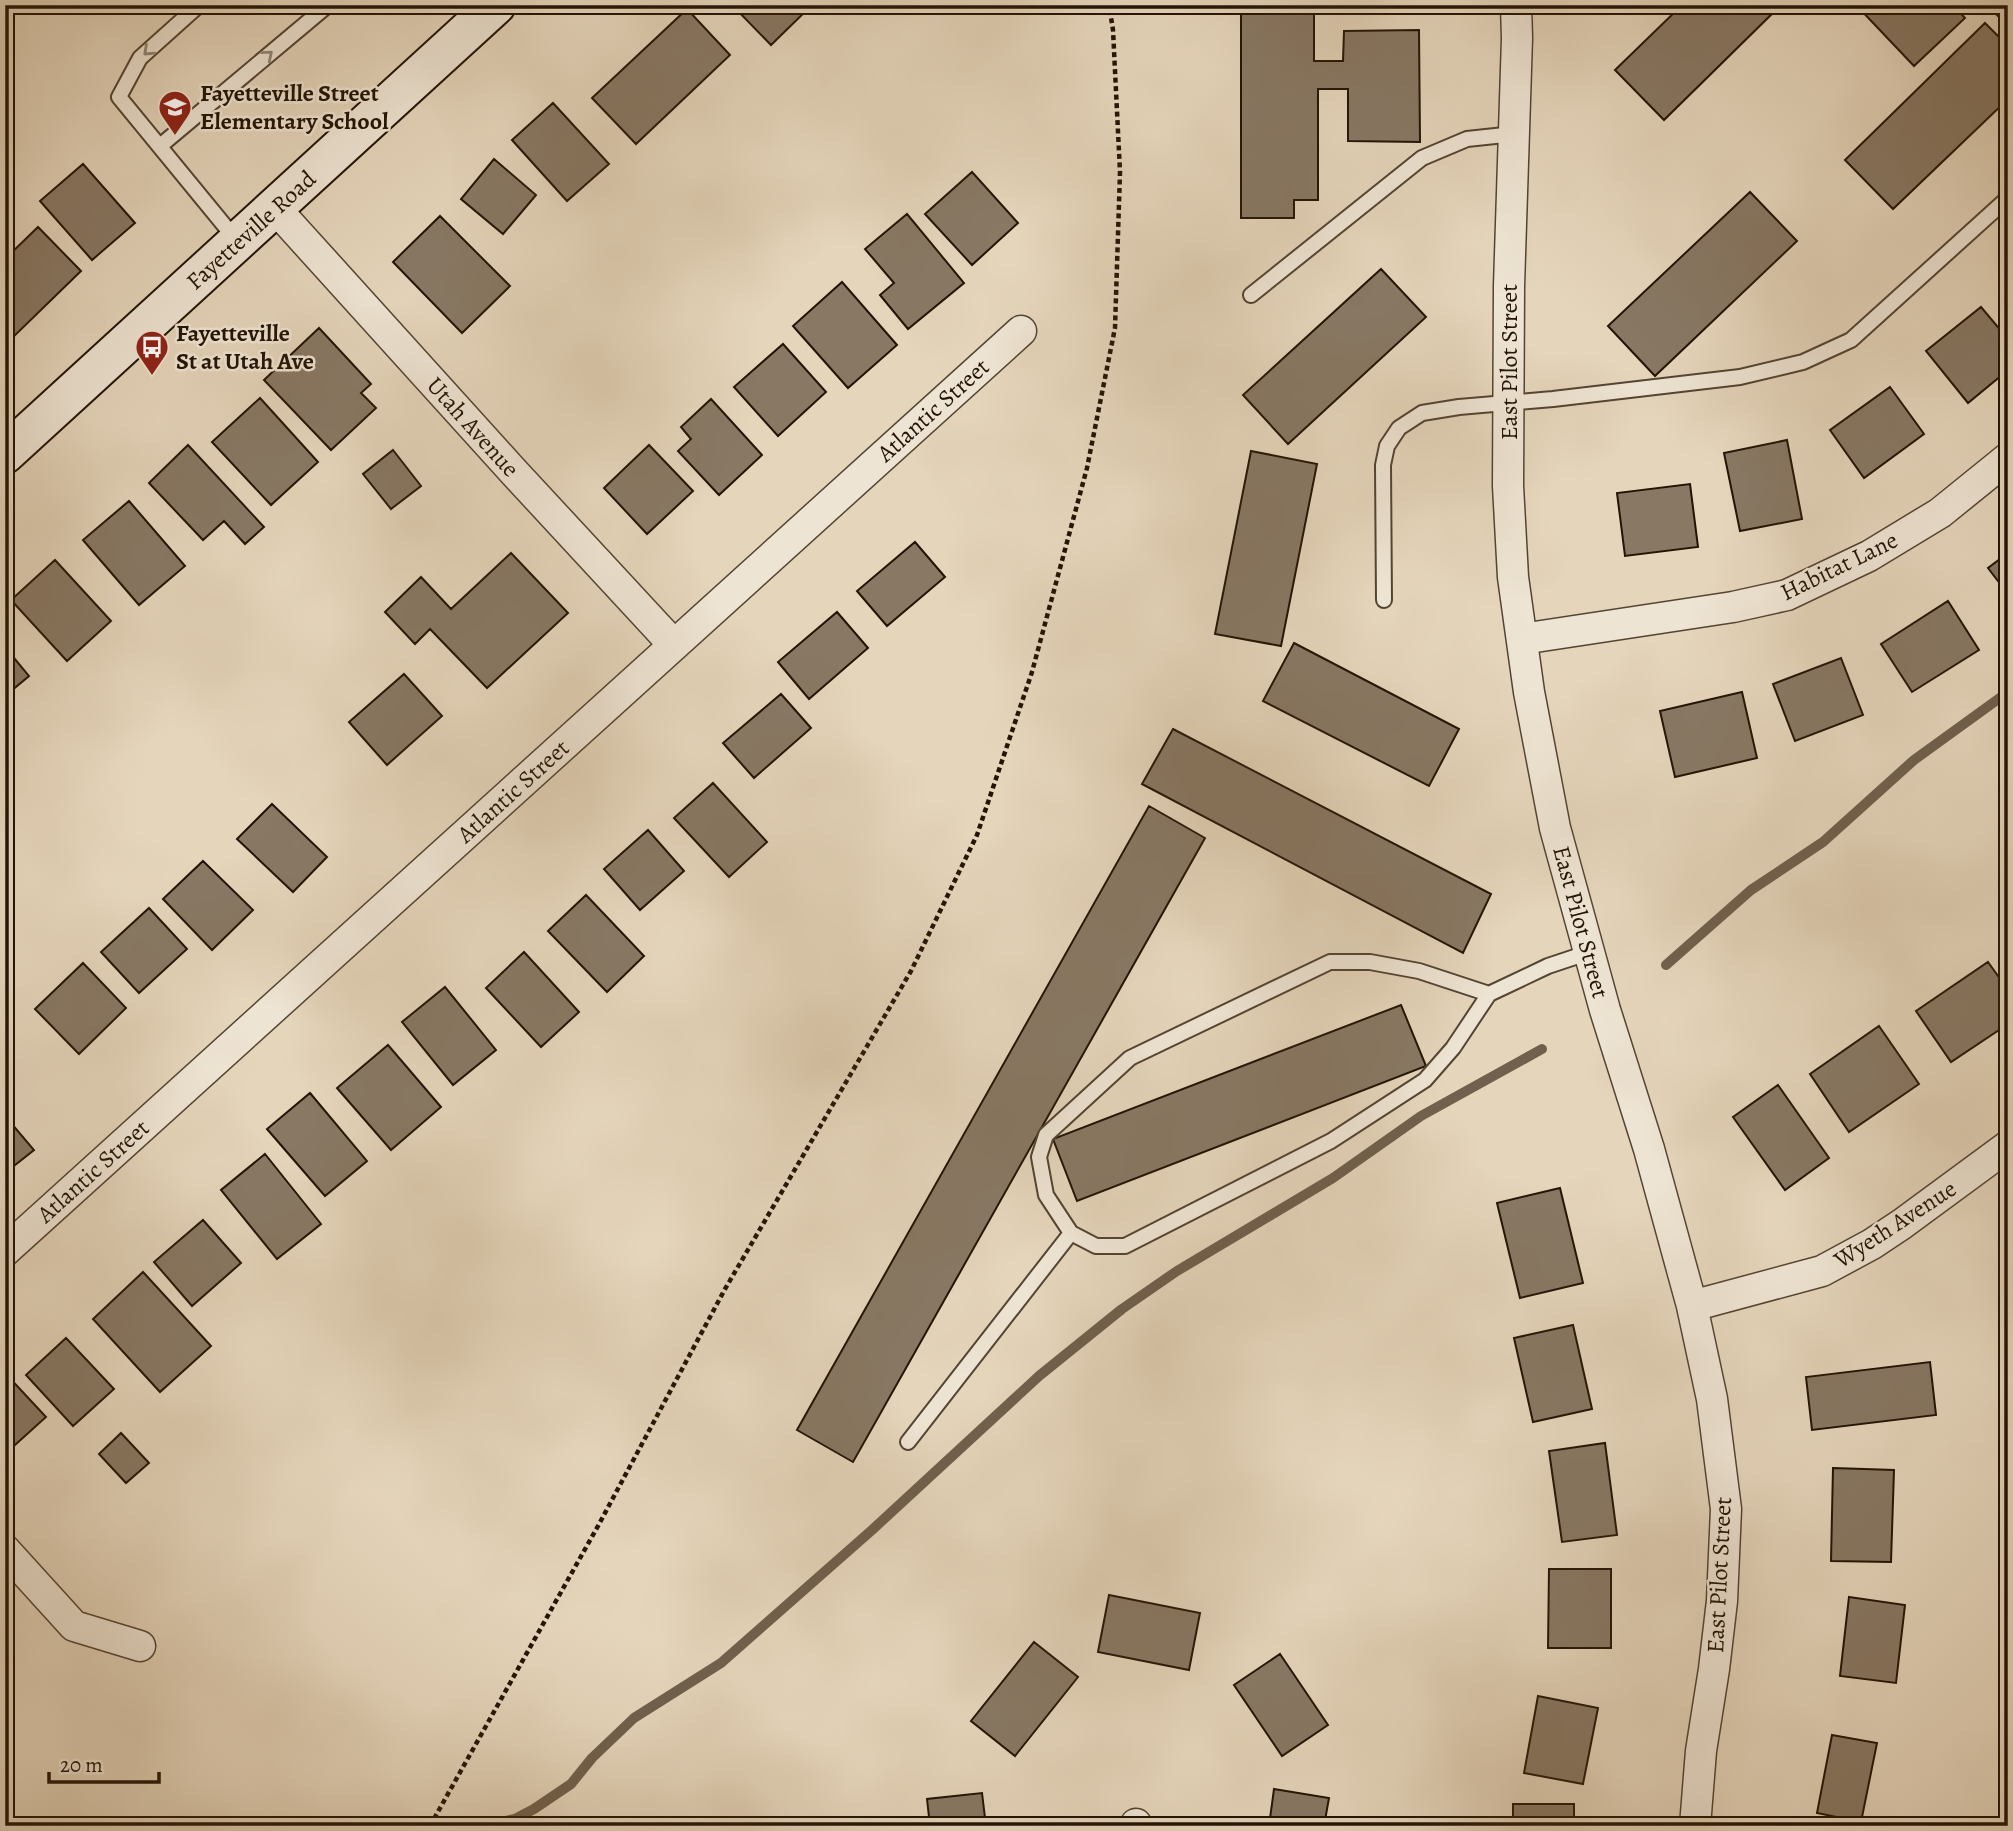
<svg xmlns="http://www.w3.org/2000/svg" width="2013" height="1831" viewBox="0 0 2013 1831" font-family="Alegreya,serif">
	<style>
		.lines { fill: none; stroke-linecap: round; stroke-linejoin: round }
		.stream { stroke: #70604d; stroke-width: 10 }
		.building { fill: #887864; stroke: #231406; stroke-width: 2 }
		.service-casing { stroke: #544433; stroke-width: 18 }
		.minor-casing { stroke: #544433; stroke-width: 33 }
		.secondary-casing { stroke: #231406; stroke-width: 42 }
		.path { stroke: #231406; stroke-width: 4.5; stroke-dasharray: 5 3.5; stroke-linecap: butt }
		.service { stroke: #eee4d3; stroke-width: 14 }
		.minor { stroke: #eee4d3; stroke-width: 30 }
		.secondary { stroke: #eee4d3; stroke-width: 38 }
		.oneway { stroke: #938677 }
		.labels { text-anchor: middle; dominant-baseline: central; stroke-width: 5; stroke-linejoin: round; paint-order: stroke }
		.poi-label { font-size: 24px; font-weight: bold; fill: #231406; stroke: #eee4d3; text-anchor: start }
		.street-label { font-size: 24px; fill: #231406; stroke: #eee4d3 }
	</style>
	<rect width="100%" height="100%" fill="#e5d5bb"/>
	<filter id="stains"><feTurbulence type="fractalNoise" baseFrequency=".00286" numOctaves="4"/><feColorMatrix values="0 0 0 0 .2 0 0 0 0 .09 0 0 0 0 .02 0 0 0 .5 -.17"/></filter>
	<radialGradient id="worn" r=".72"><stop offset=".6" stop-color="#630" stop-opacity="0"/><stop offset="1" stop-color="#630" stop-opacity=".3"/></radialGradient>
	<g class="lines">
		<path class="stream" d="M1666,965l85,-75 72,-48 91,-82 94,-68
			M337,1826l8,-2 97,-2 48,2 25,-5 19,-10 37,-25 21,-26 42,-40 87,-55 151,-133 167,-154 83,-67 55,-38 156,-93 88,-62 121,-67"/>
	</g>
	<path class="building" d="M732,5h80l-41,40z
		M1241,5h73v56h29l1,-30 75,-1 1,112 -72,-1v-52h-30v111h-24v18h-53z
		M1682,5h99l-117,115 -49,-50z
		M1856,5h97l12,13 -51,48z
		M1987,5h21v21z
		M687,9l43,46 -94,89 -44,-46z
		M1985,23l23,23v53l-115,110 -48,-49z
		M553,103l56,61 -42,37 -55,-61z
		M494,159l42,36 -33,39 -42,-35z
		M83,164l52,59 -43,37 -52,-59z
		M972,172l46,51 -46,42 -47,-51z
		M1750,192l47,49 -142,135 -47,-50z
		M907,214l57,69 -56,46 -28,-34 14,-12 -29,-34z
		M440,216l70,70 -48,47 -69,-71z
		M38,227l43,44 -76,74v-86z
		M1381,269l45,48 -138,127 -45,-49z
		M842,282l55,63 -49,43 -55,-62z
		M1981,307l27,32v31l-40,33 -42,-52z
		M319,328l52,56 -10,9 15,15 -45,42 -67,-70z
		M783,344l43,48 -48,44 -44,-49z
		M1890,387l34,47 -60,44 -34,-48z
		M260,398l58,64 -47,43 -59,-63z
		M711,399l51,56 -43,40 -41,-44 13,-12 -10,-12z
		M1787,440l15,79 -62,12 -16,-78z
		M188,445l76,82 -19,17 -21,-23 -21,19 -54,-57z
		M649,445l44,46 -46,43 -43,-46z
		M393,450l28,36 -30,23 -28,-35z
		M1251,451l66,13 -36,182 -66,-12z
		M1690,484l8,63 -73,9 -8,-63z
		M129,501l56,65 -46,39 -56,-65z
		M915,542l30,35 -58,49 -30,-35z
		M511,553l57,60 -81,75 -57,-59 -15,15 -30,-32 36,-35 30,32z
		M2008,553v41l-20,-26z
		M55,560l56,61 -44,40 -56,-61z
		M1948,601l31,49 -67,42 -31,-48z
		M837,612l31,36 -59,51 -31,-37z
		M1294,643l165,86 -30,57 -166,-85z
		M5,647l24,29 -24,20z
		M1841,658l22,57 -68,26 -22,-57z
		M404,674l38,42 -55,49 -38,-43z
		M1742,692l15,66 -82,19 -15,-66z
		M781,694l30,34 -57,50 -31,-35z
		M1173,729l318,165 -28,59 -321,-169z
		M713,783l54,59 -38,35 -55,-59z
		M272,804l55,53 -34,35 -56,-53z
		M1149,806l56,32 -352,624 -56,-32z
		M648,830l36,41 -44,39 -36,-41z
		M203,861l50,49 -41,40 -49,-51z
		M586,895l58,61 -37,36 -59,-61z
		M149,908l38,41 -48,44 -38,-41z
		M524,952l55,60 -38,35 -55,-59z
		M1988,962l20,28v34l-57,38 -35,-51z
		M83,963l43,45 -47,46 -44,-45z
		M445,987l51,63 -43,35 -51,-63z
		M1401,1005l25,61 -349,135 -24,-62z
		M1879,1026l40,58 -70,48 -39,-58z
		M388,1045l53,62 -50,43 -54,-62z
		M1778,1085l51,73 -44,32 -52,-73z
		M310,1093l57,68 -42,35 -58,-67z
		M5,1116l29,34 -29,23z
		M265,1154l56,70 -44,35 -56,-69z
		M1560,1188l23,95 -63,15 -23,-95z
		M203,1220l38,43 -49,43 -38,-44z
		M143,1272l68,74 -51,46 -67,-73z
		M1573,1325l19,84 -59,13 -19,-84z
		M66,1338l48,51 -41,37 -47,-51z
		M1930,1362l6,53 -124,15 -6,-53z
		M5,1373l41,44 -41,37z
		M121,1433l28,30 -23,20 -27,-29z
		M1605,1443l12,92 -55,7 -13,-91z
		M1833,1468l61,2 -3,92 -60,-1z
		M1549,1569h62v79h-63z
		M1109,1595l91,18 -11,57 -91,-18z
		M1849,1597l56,8 -9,78 -56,-7z
		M1034,1642l44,35 -63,79 -44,-35z
		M1280,1654l48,71 -46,31 -48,-71z
		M1538,1696l60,12 -15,76 -59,-11z
		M1832,1735l45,8 -16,79 -44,-9z
		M1274,1789l55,9 -5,28h-55z
		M982,1793l4,33h-56l-3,-27z
		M1513,1804h61v22h-61z"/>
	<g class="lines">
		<defs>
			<path id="service" d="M199,5l-59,53 -21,39 119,145
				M160,146l168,-141
				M1251,295l171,-137 45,-19 47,-5
				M1384,600l-1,-135 4,-19 12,-18 23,-15 37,-6 94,-8 187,-22 63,-15 48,-22 157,-142
				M1489,994l-70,-23 -49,-9h-40l-200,96 -84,77 -7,22 7,38 25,38 25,13h29l206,-105 94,-61 28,-32 36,-54 59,-28 42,-14
				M908,1442l163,-209"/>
			<path id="minor" d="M1516,5l1,33 -8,248 -1,200 5,91 16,115 26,136 50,182 44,139 43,157 20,93 14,110 -4,92 -8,68 -13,82 -6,75
				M275,208l237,262 162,175
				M1522,639l211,-32 54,-12 82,-39 71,-43 68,-55
				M5,1251l1016,-920
				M1692,1306l130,-35 50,-27 30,-20 106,-78
				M5,1550l69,76 66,20
				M1136,1824l1,2"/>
			<path id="secondary" d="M5,454l491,-449"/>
		</defs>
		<use href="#service" class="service-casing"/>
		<use href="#minor" class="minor-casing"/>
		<use href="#secondary" class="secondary-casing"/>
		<path class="path" d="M430,1826l168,-300 127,-237 186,-318 66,-136 55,-163 55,-204 28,-140 5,-156 -7,-142 -4,-25"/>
		<use href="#service" class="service"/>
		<use href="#minor" class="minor"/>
		<use href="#secondary" class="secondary"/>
	</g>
	<defs><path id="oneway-chevron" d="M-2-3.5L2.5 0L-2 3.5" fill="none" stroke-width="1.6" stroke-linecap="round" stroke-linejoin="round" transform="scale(1.75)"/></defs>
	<g class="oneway">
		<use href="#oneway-chevron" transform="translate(148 51) rotate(137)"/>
		<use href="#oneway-chevron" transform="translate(268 55) rotate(-40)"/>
	</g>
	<defs>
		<symbol id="school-pin" viewBox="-11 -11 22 30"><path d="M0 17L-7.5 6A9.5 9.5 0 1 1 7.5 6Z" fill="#8f2418" stroke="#eee4d3"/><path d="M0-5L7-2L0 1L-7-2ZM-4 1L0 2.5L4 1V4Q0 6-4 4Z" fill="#fff"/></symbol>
		<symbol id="bus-pin" viewBox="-11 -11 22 30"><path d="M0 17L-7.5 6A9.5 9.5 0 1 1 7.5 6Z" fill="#8f2418" stroke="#eee4d3"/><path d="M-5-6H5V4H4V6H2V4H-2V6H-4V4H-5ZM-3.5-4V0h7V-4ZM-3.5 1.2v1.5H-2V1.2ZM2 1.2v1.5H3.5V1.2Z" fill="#fff"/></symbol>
	</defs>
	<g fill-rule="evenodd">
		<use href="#school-pin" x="156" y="88" width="38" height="52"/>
		<use href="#bus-pin" x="133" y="328" width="38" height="52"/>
	</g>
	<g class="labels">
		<g class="poi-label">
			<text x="200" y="93">Fayetteville Street<tspan x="200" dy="28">Elementary School</tspan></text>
			<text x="176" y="333">Fayetteville<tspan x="176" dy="28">St at Utah Ave</tspan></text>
		</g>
		<g class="street-label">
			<text transform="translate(251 230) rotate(-42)">Fayetteville Road</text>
			<text transform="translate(1509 362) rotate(-90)">East Pilot Street</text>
			<text transform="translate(933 410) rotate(-42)">Atlantic Street</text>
			<text transform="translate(473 427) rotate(48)">Utah Avenue</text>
			<text transform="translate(1839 566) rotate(-26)">Habitat Lane</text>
			<text transform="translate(513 791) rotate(-42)">Atlantic Street</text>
			<text transform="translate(1581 922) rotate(75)">East Pilot Street</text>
			<text transform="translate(93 1171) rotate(-42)">Atlantic Street</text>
			<text transform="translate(1895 1224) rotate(-33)">Wyeth Avenue</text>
			<text transform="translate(1719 1575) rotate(-87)">East Pilot Street</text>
		</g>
	</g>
	<rect width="2013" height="1831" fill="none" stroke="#e5d5bb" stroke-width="28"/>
	<rect x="7" y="7" width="1999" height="1817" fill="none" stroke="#231406" stroke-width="3.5"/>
	<rect x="14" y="14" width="1985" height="1803" fill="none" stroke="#231406" stroke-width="2"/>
	<path d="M49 1772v10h110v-10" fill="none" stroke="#231406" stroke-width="3.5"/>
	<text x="60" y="1772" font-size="21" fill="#231406" stroke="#eee4d3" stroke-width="5" paint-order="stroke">20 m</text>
	<rect width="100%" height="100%" filter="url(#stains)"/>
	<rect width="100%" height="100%" fill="url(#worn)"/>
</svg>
